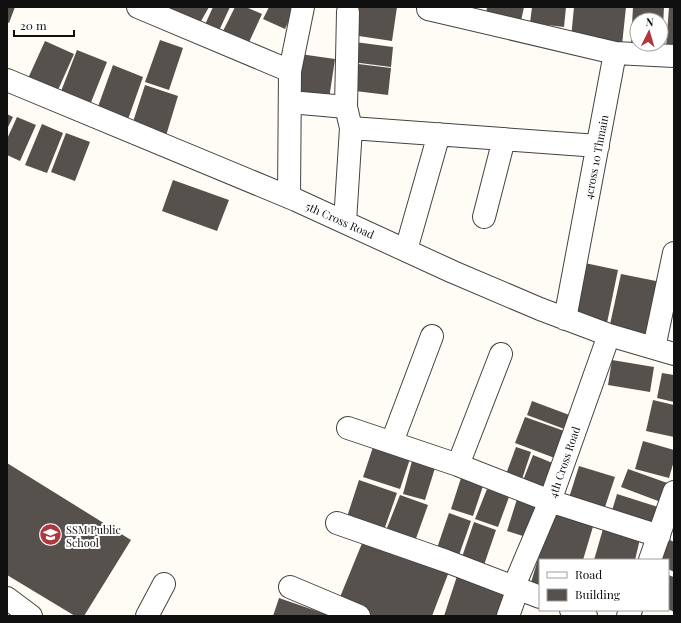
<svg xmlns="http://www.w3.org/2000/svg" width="681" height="623" viewBox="0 0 681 623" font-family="'Playfair Display',serif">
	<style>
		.building { fill: #57514d }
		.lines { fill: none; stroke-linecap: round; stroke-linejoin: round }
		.minor-casing { stroke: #434343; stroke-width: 24 }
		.minor { stroke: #fff; stroke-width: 22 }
		.labels { text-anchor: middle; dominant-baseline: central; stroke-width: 4; stroke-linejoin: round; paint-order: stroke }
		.street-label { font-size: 11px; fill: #101010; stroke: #fff }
		.poi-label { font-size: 11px; fill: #101010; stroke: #fff; text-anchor: start }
	</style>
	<rect width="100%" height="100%" fill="#fefcf4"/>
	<path class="building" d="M7,7h8l-6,16 -2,-1z
		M166,7h43l-13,23 -33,-18z
		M213,7h17l-13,28 -14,-6z
		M235,7h11l16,7 -17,37 -26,-12z
		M269,7h26l-10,22 -22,-10z
		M357,7h40l-5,34 -40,-6z
		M487,7h37l-3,14 -35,-5z
		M532,7h34l-2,20 -34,-4z
		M574,7h52l-4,38 -51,-7z
		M633,7h31l-2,38h-1v-25h-24v22h-6z
		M669,7h5v42l-8,-1z
		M160,40l23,8 -14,42 -24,-8z
		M45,41l29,13 -20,45 -29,-14z
		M355,42l38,5 -2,20 -39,-5z
		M77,50l30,12 -19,48 -30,-11z
		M300,54l35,5 -6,40 -35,-5z
		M350,63l41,5 -3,27 -41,-5z
		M113,65l30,12 -17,48 -31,-10z
		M145,85l33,11 -13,43 -34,-11z
		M7,114l6,3 -6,12z
		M17,117l19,8 -16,36 -13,-6v-16z
		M42,124l21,9 -16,40 -22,-8z
		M66,133l24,9 -15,39 -24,-9z
		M173,180l56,20 -12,31 -55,-20z
		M580,262l38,8 -11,53 -38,-7z
		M621,274l40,8 -12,55 -40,-8z
		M612,360l42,7 -4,25 -42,-7z
		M662,373l12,2v27l-17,-4z
		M653,400l21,5v32l-28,-6z
		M532,401l40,15 -5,14 -40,-15z
		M525,417l45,16 -10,27 -45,-17z
		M643,441l31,9v11l-5,17 -34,-9z
		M373,447l37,12 -10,30 -37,-12z
		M516,447l15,5 -10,30 -16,-5z
		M533,455l27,11 -10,28 -28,-11z
		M412,461l23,7 -10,32 -22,-6z
		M7,463l124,77 -47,76h-9l-68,-41z
		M579,466l36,11 -12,36 -35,-12z
		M628,469l45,16 -7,19 -45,-17z
		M461,478l22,8 -10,30 -22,-7z
		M359,480l38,13 -14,40 -37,-13z
		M487,489l22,8 -11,30 -23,-8z
		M617,494l41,13 -6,20 -41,-13z
		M400,495l28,10 -14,39 -29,-11z
		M517,499l19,6 -10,32 -19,-6z
		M553,508l42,12 -12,40h-43v29l-10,-3z
		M449,513l22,8 -13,37 -22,-7z
		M474,522l22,8 -12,35 -22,-8z
		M603,529l37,10 -5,21h-41z
		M365,536l85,33 -18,47h-58l-36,-14z
		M666,538l8,4v30l-6,-3v-9h-11z
		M459,570l48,16 -10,30h-53z
		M668,575l6,2v35l-6,-3z
		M279,598l52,18h-58z"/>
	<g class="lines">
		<defs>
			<path id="minor" d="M138,7l152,64
				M428,7v2l187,44
				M7,80l289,120 157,72 87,37 69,26 65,19
				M290,102l56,5 5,21 247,18
				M346,107l2,-95
				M289,197l1,-126 13,-64
				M484,217l20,-78
				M345,222l6,-94
				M406,250l33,-116
				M565,319l50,-266 59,3
				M654,348l20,-95
				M348,428l110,37 92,36 109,35
				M392,442l40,-106
				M458,465l43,-111
				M337,523l109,38 94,36
				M650,560l24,-68
				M514,586l36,-85 59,-166
				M290,587l69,29
				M7,598l24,18
				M571,610l15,6
				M147,616l17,-32
				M508,616l10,-28
				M628,616l3,-6"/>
		</defs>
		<use href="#minor" class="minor-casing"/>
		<use href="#minor" class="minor"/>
	</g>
	<defs>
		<symbol id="school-disc" viewBox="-11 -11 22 22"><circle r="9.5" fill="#b0373d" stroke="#fff"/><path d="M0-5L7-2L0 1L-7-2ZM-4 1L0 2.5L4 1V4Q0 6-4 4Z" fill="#fff"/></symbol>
	</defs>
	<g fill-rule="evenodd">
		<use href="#school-disc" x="38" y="522" width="25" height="25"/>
	</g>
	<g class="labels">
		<g class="street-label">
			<text transform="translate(596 157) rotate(-79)">4cross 10 Thmain</text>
			<text transform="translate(340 220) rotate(24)">5th Cross Road</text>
			<text transform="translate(564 462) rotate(-71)">4th Cross Road</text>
		</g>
		<g class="poi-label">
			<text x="66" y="529">SSM Public<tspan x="66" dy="13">School</tspan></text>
		</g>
	</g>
	<rect width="681" height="623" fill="none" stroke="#101010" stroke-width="16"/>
	<rect x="539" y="559" width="130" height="52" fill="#ffffff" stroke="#9f9f9f"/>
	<rect x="547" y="572" width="20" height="6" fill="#ffffff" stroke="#9f9f9f"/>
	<text x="575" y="579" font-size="12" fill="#101010">Road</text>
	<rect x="547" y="589" width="20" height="12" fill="#57514d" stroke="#9f9f9f"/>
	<text x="575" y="599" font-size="12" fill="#101010">Building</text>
	<g transform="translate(649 32) rotate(5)"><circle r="19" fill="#ffffff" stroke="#9f9f9f"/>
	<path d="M0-3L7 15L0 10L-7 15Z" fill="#b0373d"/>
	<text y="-6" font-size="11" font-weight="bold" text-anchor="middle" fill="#101010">N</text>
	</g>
	<path d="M14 30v6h60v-6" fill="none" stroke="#101010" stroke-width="2"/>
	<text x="20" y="30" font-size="12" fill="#101010" stroke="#ffffff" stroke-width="3" paint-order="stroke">20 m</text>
</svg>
